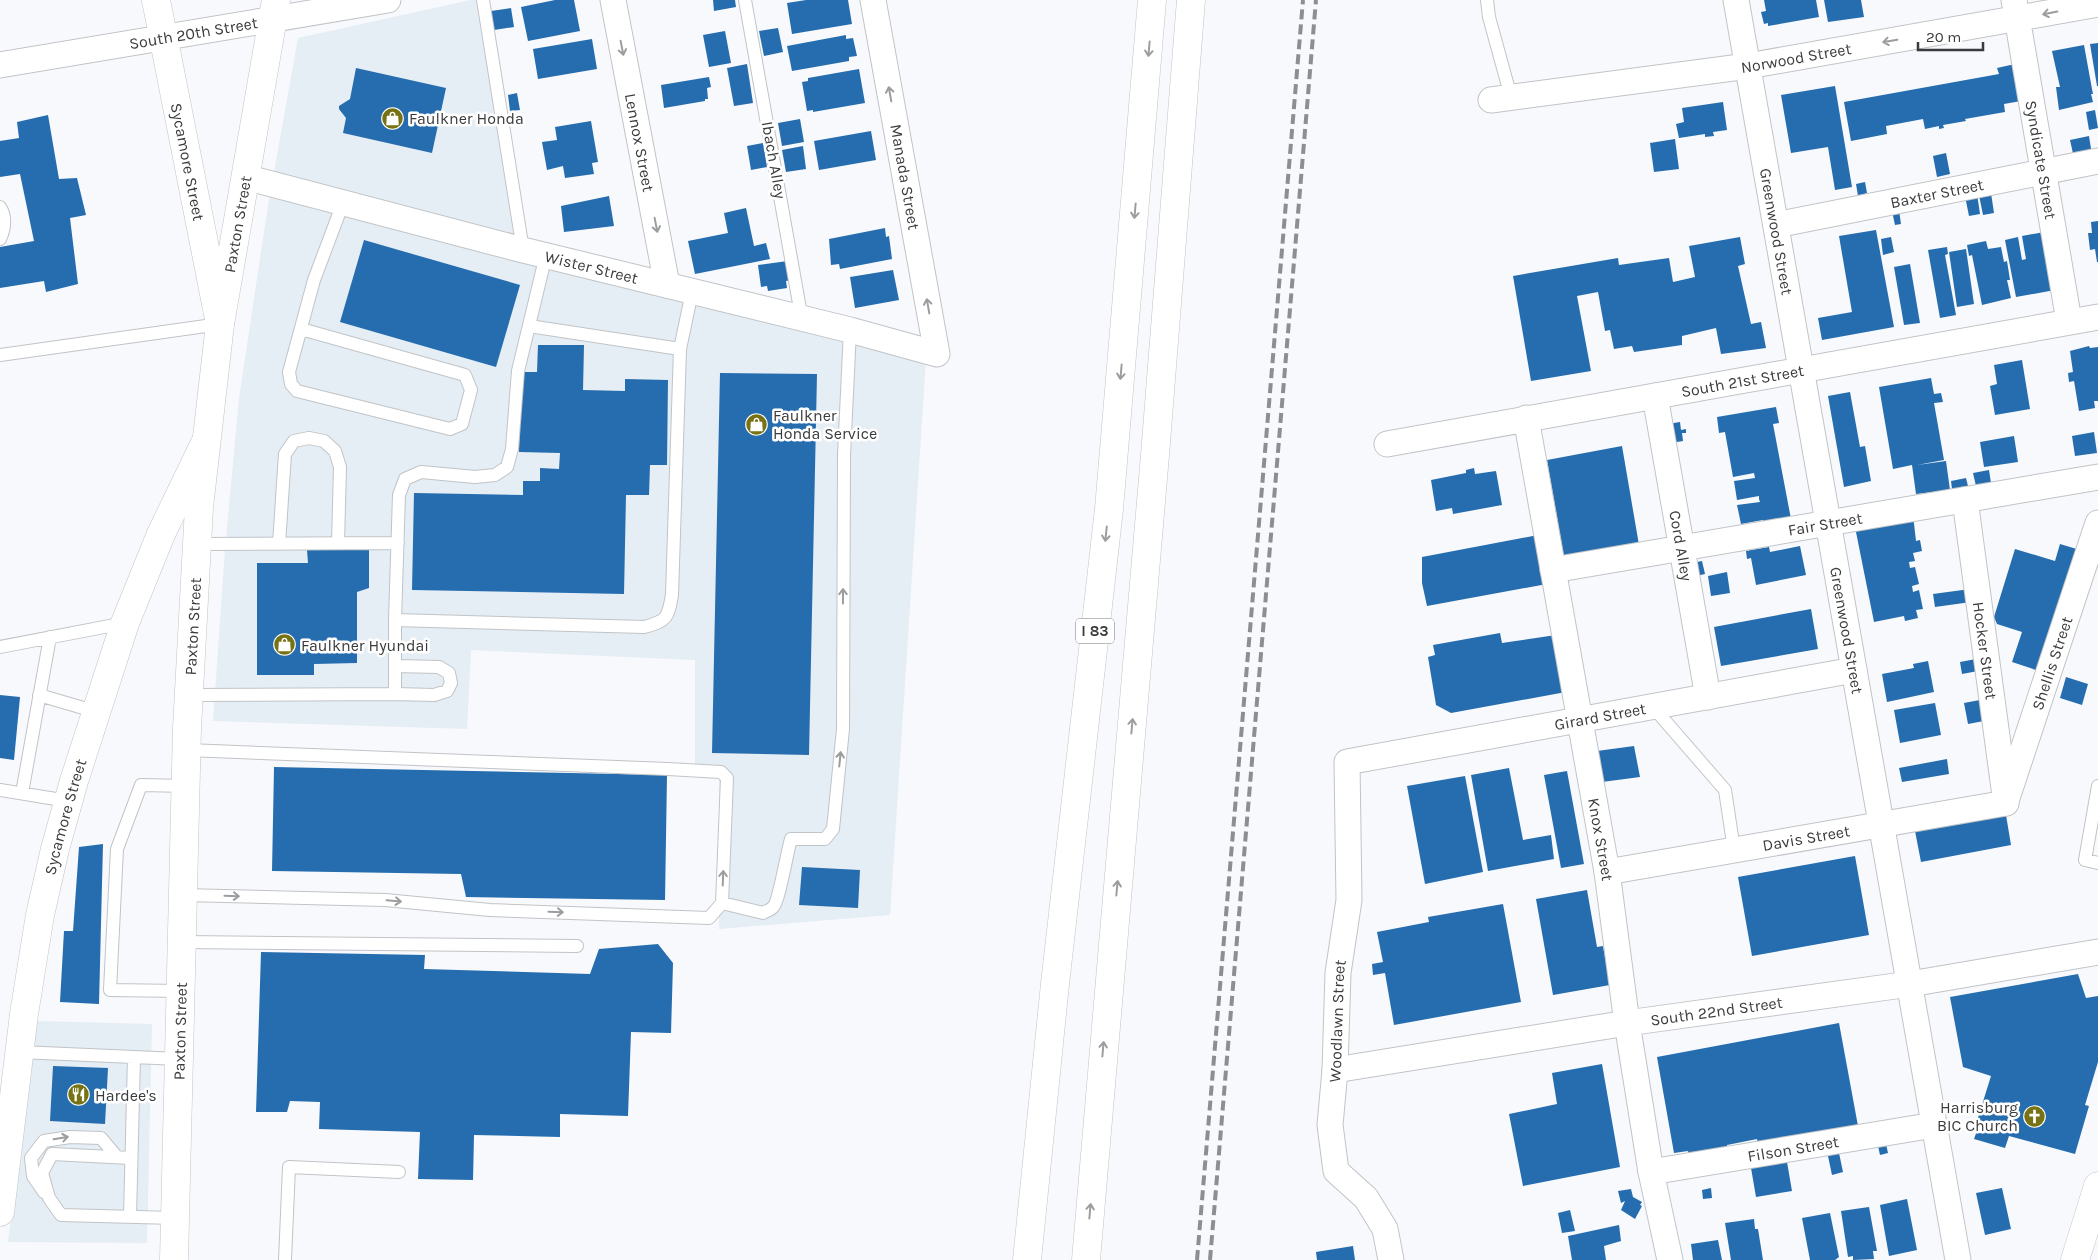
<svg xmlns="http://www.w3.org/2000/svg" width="2098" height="1260" viewBox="0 0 2098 1260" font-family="Karla,sans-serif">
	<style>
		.built { fill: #e5edf5 }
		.building { fill: #256dae }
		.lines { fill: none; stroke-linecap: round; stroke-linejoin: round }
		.lane-casing { stroke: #c1c4c6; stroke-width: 14 }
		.street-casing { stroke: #c1c4c6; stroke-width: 27 }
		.secondary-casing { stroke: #c1c4c6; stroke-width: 29 }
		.primary-casing { stroke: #c1c4c6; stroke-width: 29 }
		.highway-casing { stroke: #c1c4c6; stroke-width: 29 }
		.lane { stroke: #fff; stroke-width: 12 }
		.street { stroke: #fff; stroke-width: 25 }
		.secondary { stroke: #fff; stroke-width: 28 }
		.primary { stroke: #fff; stroke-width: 28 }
		.highway { stroke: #fff; stroke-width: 28 }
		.rail { stroke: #8d8e90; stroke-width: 4; stroke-dasharray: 10 5; stroke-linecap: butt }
		.oneway { stroke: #9c9d9e }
		.labels { text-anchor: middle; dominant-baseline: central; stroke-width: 5; stroke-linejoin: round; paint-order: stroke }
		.shield { fill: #fff; stroke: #757676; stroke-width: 1 }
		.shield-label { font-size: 15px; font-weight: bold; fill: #3a3b3c }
		.street-label { font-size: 16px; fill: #3a3b3c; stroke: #fff }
		.poi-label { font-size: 16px; fill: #3a3b3c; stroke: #fff; text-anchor: start }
	</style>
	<rect width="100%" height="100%" fill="#f7f9fc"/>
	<path class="built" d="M471,0h7l43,261 405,97 -36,557 -171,14v-163l-24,-2v-104l-224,-10 -4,79 -254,-8 12,-171 14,-152 29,-192 30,-168z
		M36,1021l116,3 -5,219 -139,-1z"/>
	<path class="building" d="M555,0h19l6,31 -52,10 -7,-34z
		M713,0h22l1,7 -22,4z
		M806,0h42l4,24 -60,10 -5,-31z
		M1764,0h52l3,17 -51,9v-3l-4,1 -3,-12 5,-1z
		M1824,0h37l3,17 -36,5z
		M511,8l3,19 -20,3 -3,-19z
		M778,28l5,24 -19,4 -5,-25z
		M725,31l6,32 -22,4 -6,-32z
		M846,35v4l7,-1 4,18 -8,1v4l-57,10 -5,-25z
		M592,39l5,30 -59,10 -5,-30z
		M2098,43v43h-1l-7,-42z
		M2084,45l8,44 1,5h-2l2,8 -34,8 -3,-23h4l-8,-36z
		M747,64l6,39 -19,3 -7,-38z
		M2015,64l6,37 -17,3 1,8 -40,7 1,2 -23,4 1,3 -5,1v-3l-14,3 -2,-10 -37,7 1,8 -36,7 -7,-39 155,-28 -2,-6z
		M356,68l90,20 -14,65 -89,-20 3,-15 -7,-9v-3l11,-7z
		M859,69l6,34 -52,9v-2l-6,1 -5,-29 6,-1v-3z
		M709,77l2,10 -4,1 1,11h-3v2l-41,7 -3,-23z
		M1835,86l17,101 -17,3 -7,-43 -37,6 -10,-58z
		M517,93l3,17 -10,1 -2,-16z
		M1723,102l4,28 -14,2 1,4 -9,1v-3l-26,4 -3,-14 8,-2 -2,-14z
		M2095,110l3,18 -9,2 -3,-18z
		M48,115l11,64 18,-1 9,37 -16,3 8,66 -32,8 -2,-11 -44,7v-41l34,-6 -14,-67 -20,3v-36l19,-3 -2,-16z
		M800,119l4,23 -22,4 -4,-23z
		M591,121l7,41 -6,1 2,11 -29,4 -2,-12 -16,4 -5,-28 15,-2 -2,-13z
		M871,131l5,29 -57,10 -5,-29z
		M2089,136l3,19 -18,3 -4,-18z
		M1675,139l4,30 -25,3 -4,-29z
		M763,143l4,24 -16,3 -4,-24z
		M803,146l3,23 -20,3 -4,-22z
		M1946,153l4,21 -13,3 -4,-21z
		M1865,182l2,11 -9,3 -2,-12z
		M1991,193l3,20 -11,2 -4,-20z
		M1977,194l3,20 -11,2 -4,-20z
		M609,196l5,30 -50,6 -3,-26z
		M746,208l8,38 12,-3 4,16 -75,15 -7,-33 40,-8 -4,-20z
		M1899,210l2,14 -6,1 -3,-14z
		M2098,221v41h-1l-2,-13 -5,1 -2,-17h4l-1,-11z
		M885,228l1,9 3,-1 3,23 -52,10 -1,-5 -8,1 -2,-26z
		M1876,230l18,97 -72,13 -4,-22 34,-6 -13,-76z
		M2044,232l11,58 -39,7 -11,-57 13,-3 4,23 4,-1 -4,-23z
		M1740,237l5,27 -7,2 13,58 10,-2 5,26 -45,6 -5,-26 -34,8v9l-48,7 -2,-6 -18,3 -4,-19 -5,1 -7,-39 -21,4 14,75 -60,10 -18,-105 105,-18 1,7 50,-7 4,24 22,-5 -6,-31z
		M1891,237l3,15 -11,3 -2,-16z
		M364,240l156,45 -24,82 -156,-45z
		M1986,241l2,8 13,-2 3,15 3,-1 3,19h-3l4,18 -29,7 -10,-50 -3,1 -2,-11z
		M1947,247l1,7 -3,1 11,60 -16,3 -12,-68z
		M1966,249l8,55 -17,3 -8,-55z
		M788,261l3,19 -5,1 1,7 -19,3 -1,-5 -6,1 -3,-22z
		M1910,264l10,59 -16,2 -10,-58z
		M893,270l6,30 -44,8 -5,-31z
		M538,345h46l-1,45 42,1v-12l43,1 -1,85h-17l-1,30h-23l-2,99 -212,-4 2,-97 109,2v-14h17v-13l19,1 1,-16 -41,-1 2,-80h16z
		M2089,346l1,2 8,-1v54h-4l1,7 -16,3 -5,-30 -5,1 -1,-9 5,-1 -3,-21z
		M2022,360l8,49 -35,6 -5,-29 7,-2 -3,-19z
		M720,373l97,1 -8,381 -97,-2z
		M1931,378l3,16 7,-1 2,9 -9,1 10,57 -27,5 29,-4 4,29 -34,4 -4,-29 -19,4 -14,-82z
		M1850,392l10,55 5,-1 6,35 -27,6 -16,-91z
		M1776,407l3,16 -6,1 18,95 -27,5 -1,-4 -22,4 -4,-19 23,-3 -1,-3v-3l-22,4 -3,-19 21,-3 -1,-5 -21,4 -8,-45 -6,1 -2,-16z
		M1680,422l1,8 5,-1v4h-4l1,8 -12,2 -3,-19z
		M2094,432l3,21 -22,3 -3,-20z
		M2014,436l4,26 -34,5 -4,-25z
		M1622,446l17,99 -75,12 -17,-97z
		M1474,468l1,6 21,-3 6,34 -49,9 -1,-6 -16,3 -5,-31 35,-7v-3z
		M1989,470l2,13 -15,3 -3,-13z
		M1966,478l2,8 -16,3 -1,-8z
		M1913,515l3,26 4,-1 2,11 -9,2 2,8 -6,1 1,6 5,-1 4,17 -7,2 1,6 6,-2 4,19 -7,1 2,8 -13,3 -1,-5 -30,6 -19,-95z
		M1538,535l9,49 -120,22 -5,-23v-26z
		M2060,544l20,6 -38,122 -30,-10 10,-30 -25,-8 -3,-7 21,-68 40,12z
		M1800,546l6,29 -50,10 -5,-27 -4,1 -1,-8 23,-4 1,5z
		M307,550h62v38l-12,4v71l-43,1v11h-57v-112h51z
		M1702,561l3,13 -9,2 -4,-13z
		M1727,572l3,21 -19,3 -3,-20z
		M1970,589l1,13 -36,5 -2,-13z
		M1811,609l7,40 -97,17 -7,-39z
		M1500,633l2,10 54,-8 10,57 -115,21 -15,-8 -8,-48 7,-2 -2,-10z
		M1976,659l2,12 -16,3 -2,-12z
		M1928,661l6,31 -47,10 -5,-28 32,-6 -1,-4z
		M2066,677l22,7 -6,21 -22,-7z
		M0,695l20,2 -6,63 -14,-2z
		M1985,699l4,21 -21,4 -4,-21z
		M1935,703l6,32 -41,8 -6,-33z
		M1634,746l6,31 -38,5 -5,-31z
		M1947,759l2,15 -47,8 -3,-14z
		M274,767l393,8 -2,125 -199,-3 -5,-23 -189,-3z
		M1509,768l14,72 28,-5 3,24 -66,12 -17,-96z
		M1567,771l17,93 -23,4 -17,-93z
		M1465,776l18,96 -58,12 -18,-98z
		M2006,815l5,30 -90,17 -6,-31z
		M103,844l-4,160 -39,-2 4,-71h9l6,-84z
		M1855,856l14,79 -117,21 -14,-79z
		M802,867l58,3 -2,38 -59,-3z
		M1587,890l10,57 6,-1 7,39 -57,10 -17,-96z
		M1503,904l18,98 -127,23 -9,-52 -12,2 -1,-11 11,-2 -6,-30 52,-10 -1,-5z
		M658,944l15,19 -2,70 -40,-1 -3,84 -68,-2v23l-86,-2 -1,45 -55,-1 2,-47 -101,-3 1,-27 -30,-1 -3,11h-31l5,-160 164,3 -1,14 166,5 9,-25z
		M2078,974l8,24 12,-2v66l-13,43 4,1 -14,48 -66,-18 -4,12 -31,-9 5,-14 -3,-1 15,-48 -28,-9 -13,-70z
		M1839,1023l19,103 -99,24 -2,-11 -30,6 1,7 -38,7 -2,-8 -14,2 -17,-96z
		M1602,1064l18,103 -97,19 -14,-72 48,-10 -5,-31z
		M53,1066l55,2 -3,56 -55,-3z
		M1886,1144l2,9 -8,2 -2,-9z
		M1839,1153l4,19 -11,3 -4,-19z
		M1787,1162l5,29 -36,6 -5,-29z
		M1711,1188l1,10 -9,1 -1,-9z
		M2002,1188l9,41 -26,6 -9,-42z
		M1631,1189l2,8 9,5 -2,3 2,1 -7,13 -14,-9 4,-9 -4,2 -3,-12z
		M1907,1199l10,51 -28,6 -9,-51z
		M1869,1207l8,44h-4l1,8 -21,1v-4l-5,1 -7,-46z
		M1570,1210l5,21 -13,2 -4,-20z
		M1830,1213l9,44 -4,3h-25l-8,-42z
		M1754,1219l1,10h3l5,31h-32l-6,-37z
		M1619,1225l2,16 -17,5 2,14h-34l-4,-24z
		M1718,1240l4,20h-29l-2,-16z
		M1353,1246l2,14h-38l-1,-8z"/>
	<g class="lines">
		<defs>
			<path id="lane" d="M483,0l40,250
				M745,0l57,320
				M1487,0l2,17 22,80
				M0,207c6,9 5,22 0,32
				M529,326l151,23
				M301,329l164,46 6,15 -9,34 -12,5 -153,-38 -6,-7 -2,-12 25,-92 29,-77
				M0,355l220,-31
				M197,544l201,-1
				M279,544l6,-90 9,-13 15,-3 15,3 11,10 5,16 -2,76
				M395,620l4,-125 6,-16 16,-7 54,5 20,-2 12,-8 5,-18 6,-78 28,-116
				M0,647l125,-24
				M395,666l44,1 10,6 2,10 -4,8 -13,4 -39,-1
				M39,695l58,17
				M189,695l206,-1v-74l249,7c23,-6 24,-9 28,-32l8,-246 12,-57
				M1653,707l72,83 9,60
				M2098,786l-13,74 13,3
				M0,790l68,11
				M22,793l28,-156
				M183,895l202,5 105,10 219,8 13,-15 5,-125 -6,-6 -53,-3 -481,-19
				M722,903l41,10c3,-2 8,-3 10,-6 6,-5 14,-55 18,-68h34l8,-10 10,-100 1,-274 6,-125
				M182,942l395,4
				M181,991l-71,-1 7,-141 24,-64 45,1
				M20,1052l159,7
				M131,1158l-79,-4 -10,19 7,25 12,17 114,3
				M44,1192l-11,-16 -2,-18 13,-17 26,-4 31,1 16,19
				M130,1217l4,-160
				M285,1260l4,-93 110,5"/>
			<g id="street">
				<path id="s1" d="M613,0l54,285"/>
				<path id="s2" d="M1736,0l222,1260"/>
				<path id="s3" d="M2014,0l55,321"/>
				<path id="s4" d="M0,65l388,-65"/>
				<path id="s5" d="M1491,100l257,-34 350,-62"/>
				<path id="s6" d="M245,177l278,73 327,80 87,24 -64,-354"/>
				<path id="s7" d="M1776,225l322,-64"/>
				<path id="s8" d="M1655,396l53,301"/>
				<path id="s9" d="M1526,418l81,454 20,151 24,149 19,88"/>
				<path id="s10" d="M1387,444l711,-127"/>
				<path id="s11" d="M1965,500l41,303"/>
				<path id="s12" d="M1553,570l545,-93"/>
				<path id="s13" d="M2007,798l91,-275"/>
				<path id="s14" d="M1607,872l399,-69"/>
				<path id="s15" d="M1335,1070l292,-47 283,-39 188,-32"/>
				<path id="s16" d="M1651,1172l283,-47"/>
				<path id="s17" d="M1391,1260l-6,-31 -19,-31 -30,-27 -6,-46 5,-55 3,-97 11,-73 -2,-138 507,-92"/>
			</g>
			<g id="secondary">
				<path id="s18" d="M156,0l64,324"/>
				<path id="s19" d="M0,1212l24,-198 16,-99 15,-66 19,-68 51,-158 36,-89 44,-91"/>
				<path d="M2075,1260l23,-74"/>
			</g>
			<g id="primary">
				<path id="s20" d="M174,1260l13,-532 12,-221 21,-183 56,-324"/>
			</g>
			<path id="highway" d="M1027,1260l28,-276 54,-475 43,-509
				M1086,1260l69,-805 36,-455"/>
		</defs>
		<use href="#lane" class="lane-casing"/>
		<use href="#street" class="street-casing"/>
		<use href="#secondary" class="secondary-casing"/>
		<use href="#primary" class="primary-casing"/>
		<use href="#highway" class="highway-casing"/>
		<use href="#lane" class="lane"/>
		<use href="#street" class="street"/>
		<use href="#secondary" class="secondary"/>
		<use href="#primary" class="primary"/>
		<use href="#highway" class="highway"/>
		<path class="rail" d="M1197,1260l106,-1260
			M1210,1260l106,-1260"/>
	</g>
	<defs><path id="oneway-shaft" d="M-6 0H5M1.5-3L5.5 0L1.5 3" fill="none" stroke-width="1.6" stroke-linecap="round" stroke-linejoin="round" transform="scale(1.25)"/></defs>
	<g class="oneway">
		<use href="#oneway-shaft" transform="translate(2050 13) rotate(169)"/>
		<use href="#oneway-shaft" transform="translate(1890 41) rotate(170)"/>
		<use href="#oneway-shaft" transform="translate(622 48) rotate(79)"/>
		<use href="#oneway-shaft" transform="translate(1149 49) rotate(95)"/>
		<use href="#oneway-shaft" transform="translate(890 94) rotate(-100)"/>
		<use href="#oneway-shaft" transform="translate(1135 211) rotate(95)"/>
		<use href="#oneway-shaft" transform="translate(656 225) rotate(79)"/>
		<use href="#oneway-shaft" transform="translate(928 306) rotate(-100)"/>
		<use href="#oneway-shaft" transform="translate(1121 372) rotate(95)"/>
		<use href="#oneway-shaft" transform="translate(1106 534) rotate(96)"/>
		<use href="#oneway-shaft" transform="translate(843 596) rotate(-90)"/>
		<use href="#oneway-shaft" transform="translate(1132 726) rotate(-85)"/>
		<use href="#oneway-shaft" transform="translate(840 759) rotate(-84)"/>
		<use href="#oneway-shaft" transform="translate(723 878) rotate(-88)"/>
		<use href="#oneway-shaft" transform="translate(1117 888) rotate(-85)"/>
		<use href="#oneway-shaft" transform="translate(232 896) rotate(2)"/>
		<use href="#oneway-shaft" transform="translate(394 901) rotate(5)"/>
		<use href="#oneway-shaft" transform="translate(556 912) rotate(2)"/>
		<use href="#oneway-shaft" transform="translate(1103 1049) rotate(-85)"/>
		<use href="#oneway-shaft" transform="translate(61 1138) rotate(-9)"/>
		<use href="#oneway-shaft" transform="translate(1090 1211) rotate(-85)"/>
	</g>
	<defs>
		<symbol id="shop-disc" viewBox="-11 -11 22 22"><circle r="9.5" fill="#777214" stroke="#fff"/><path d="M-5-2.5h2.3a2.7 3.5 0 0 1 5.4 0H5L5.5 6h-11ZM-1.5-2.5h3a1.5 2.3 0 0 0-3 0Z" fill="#fff"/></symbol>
		<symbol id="restaurant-disc" viewBox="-11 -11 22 22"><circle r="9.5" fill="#777214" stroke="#fff"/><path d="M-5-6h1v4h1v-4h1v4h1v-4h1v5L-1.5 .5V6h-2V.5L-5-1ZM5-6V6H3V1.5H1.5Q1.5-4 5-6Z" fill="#fff"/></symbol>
		<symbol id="church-disc" viewBox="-11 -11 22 22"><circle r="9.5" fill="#777214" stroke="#fff"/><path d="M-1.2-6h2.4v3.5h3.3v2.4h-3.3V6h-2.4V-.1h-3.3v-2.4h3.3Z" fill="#fff"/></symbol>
	</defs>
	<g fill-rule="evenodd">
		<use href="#shop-disc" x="380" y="106" width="25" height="25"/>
		<use href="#shop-disc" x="744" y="412" width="25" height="25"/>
		<use href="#shop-disc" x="272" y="632" width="25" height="25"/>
		<use href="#restaurant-disc" x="66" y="1082" width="25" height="25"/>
		<use href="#church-disc" x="2022" y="1104" width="25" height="25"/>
	</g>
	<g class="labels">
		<rect class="shield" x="1076" y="618.5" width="38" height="25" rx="4"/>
		<g class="shield-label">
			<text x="1095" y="631">I 83</text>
		</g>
		<g class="street-label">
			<text stroke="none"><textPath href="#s4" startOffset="196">South 20th Street</textPath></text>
			<text stroke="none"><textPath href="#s5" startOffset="308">Norwood Street</textPath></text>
			<text stroke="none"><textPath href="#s1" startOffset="145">Lennox Street</textPath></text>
			<text transform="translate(774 160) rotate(80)">Ibach Alley</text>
			<text stroke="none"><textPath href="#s3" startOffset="162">Syndicate Street</textPath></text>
			<text stroke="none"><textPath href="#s18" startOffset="165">Sycamore Street</textPath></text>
			<text transform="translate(905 177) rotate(80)">Manada Street</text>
			<text stroke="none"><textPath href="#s7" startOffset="164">Baxter Street</textPath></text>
			<text stroke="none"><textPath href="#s20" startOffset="1039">Paxton Street</textPath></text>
			<text stroke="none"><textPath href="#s2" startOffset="235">Greenwood Street</textPath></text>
			<text stroke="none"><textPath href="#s6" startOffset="358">Wister Street</textPath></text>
			<text stroke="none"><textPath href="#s10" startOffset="361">South 21st Street</textPath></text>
			<text stroke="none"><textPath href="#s12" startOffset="276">Fair Street</textPath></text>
			<text stroke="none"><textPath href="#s8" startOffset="152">Cord Alley</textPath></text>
			<text stroke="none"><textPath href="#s20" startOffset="634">Paxton Street</textPath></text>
			<text stroke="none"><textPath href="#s2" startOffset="640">Greenwood Street</textPath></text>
			<text stroke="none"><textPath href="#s11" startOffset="152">Hocker Street</textPath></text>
			<text stroke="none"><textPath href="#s13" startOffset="142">Shellis Street</textPath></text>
			<text stroke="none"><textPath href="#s17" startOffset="776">Girard Street</textPath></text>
			<text stroke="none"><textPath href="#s19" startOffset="401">Sycamore Street</textPath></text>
			<text stroke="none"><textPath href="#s14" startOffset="202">Davis Street</textPath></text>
			<text stroke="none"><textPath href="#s9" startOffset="428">Knox Street</textPath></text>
			<text stroke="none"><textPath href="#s15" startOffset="386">South 22nd Street</textPath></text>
			<text stroke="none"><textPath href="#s17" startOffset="259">Woodlawn Street</textPath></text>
			<text stroke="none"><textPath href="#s20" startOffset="229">Paxton Street</textPath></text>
			<text stroke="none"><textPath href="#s16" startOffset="144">Filson Street</textPath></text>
		</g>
		<g class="poi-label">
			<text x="409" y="118">Faulkner Honda</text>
			<text x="773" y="415">Faulkner<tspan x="773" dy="18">Honda Service</tspan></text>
			<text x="301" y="645">Faulkner Hyundai</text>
			<text x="95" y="1095">Hardee's</text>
			<text x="2018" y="1107" text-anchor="end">Harrisburg<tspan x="2018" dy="18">BIC Church</tspan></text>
		</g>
	</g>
	<path d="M1918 42v8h65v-8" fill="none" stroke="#3a3b3c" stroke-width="2.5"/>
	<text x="1926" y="42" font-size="15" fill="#3a3b3c" stroke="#ffffff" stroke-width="4" paint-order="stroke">20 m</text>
</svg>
